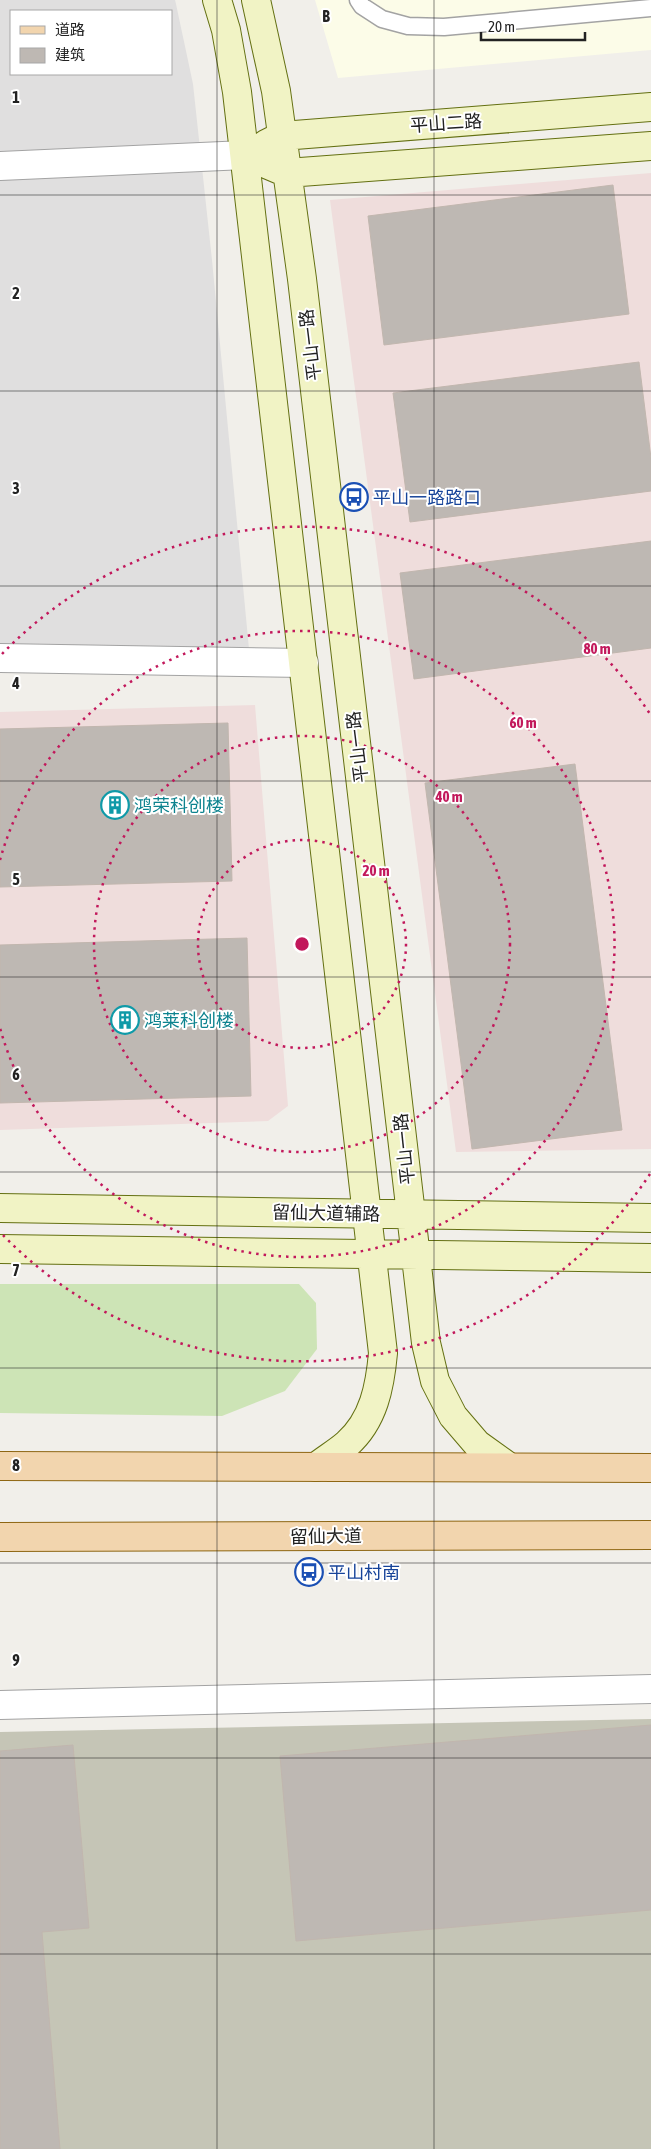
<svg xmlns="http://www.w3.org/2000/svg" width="651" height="2149" viewBox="0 0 651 2149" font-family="'Asap Condensed','Noto Sans SC',sans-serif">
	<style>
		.residential { fill: #e0dfdf; fill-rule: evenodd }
		.commercial { fill: #efdddc }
		.education { fill: #fcfce8 }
		.construction { fill: #c5c5b6 }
		.grass { fill: #cde4b6 }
		.building { fill: #beb8b3; stroke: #c1b6ae }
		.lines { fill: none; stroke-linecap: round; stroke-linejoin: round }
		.lane-casing { stroke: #a3a3a3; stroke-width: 19 }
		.street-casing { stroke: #a3a3a3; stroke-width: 30 }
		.secondary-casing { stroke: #647012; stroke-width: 30 }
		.primary-casing { stroke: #8e6612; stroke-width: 30 }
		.lane { stroke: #fff; stroke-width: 16 }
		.street { stroke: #fff; stroke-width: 28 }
		.secondary { stroke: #f1f3c5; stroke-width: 28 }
		.primary { stroke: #f2d5ae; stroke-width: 28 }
		.grid { fill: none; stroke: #222; stroke-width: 1; stroke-opacity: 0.55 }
		.ring { fill: none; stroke: #c2185b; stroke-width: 2.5; stroke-dasharray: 2.5 5 }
		.labels { text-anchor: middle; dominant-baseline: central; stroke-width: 4; stroke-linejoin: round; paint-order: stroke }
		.street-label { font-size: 18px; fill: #222; stroke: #fff }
		.transit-label { font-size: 18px; fill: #164399; stroke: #fff; text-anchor: start }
		.culture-label { font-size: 18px; fill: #0d838f; stroke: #fff; text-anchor: start }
		.grid-label { font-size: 16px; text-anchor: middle; font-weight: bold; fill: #222; stroke: #fff; stroke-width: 4; stroke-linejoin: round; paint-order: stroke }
		.centre { fill: #c2185b; stroke: #fff; stroke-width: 2.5 }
		.ring-label { font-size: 15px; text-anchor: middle; font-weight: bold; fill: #c2185b; stroke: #fff; stroke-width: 4; stroke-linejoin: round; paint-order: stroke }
	</style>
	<rect width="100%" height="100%" fill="#f1efea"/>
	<path class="residential" d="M0,0h175l1,4 17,80 19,176 37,389 -249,5zM11,11h160v63h-160z"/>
	<path class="commercial" d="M651,173v976l-195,3 -126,-952z
		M255,705l33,401 -20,15 -268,9v-418z"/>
	<path class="education" d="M315,0h336v50l-313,28z"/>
	<path class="construction" d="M651,1719v430h-651v-417z"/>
	<path class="grass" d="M0,1284h299l17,19 1,46 -32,42 -63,25 -222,-3z"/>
	<path class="building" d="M613,185l16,129 -245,31 -16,-129z
		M639,362l12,96v33l-241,31 -17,-129z
		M651,541v107l-237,31 -14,-106z
		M228,723l4,158 -232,6v-158z
		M575,764l47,366 -150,19 -47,-366z
		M247,938l4,158 -251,7v-158z
		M651,1725v185l-355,31 -16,-185z
		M73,1745l16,183 -47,4 18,217h-60v-398z"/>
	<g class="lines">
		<defs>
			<path id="lane" d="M358,0l4,6 20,13 26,7 36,1 207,-19"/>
			<path id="street" d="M0,166l245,-11
				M0,658l304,5
				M0,1705l651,-16"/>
			<path id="secondary" d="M217,0l9,30 11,62 146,1261c-3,33 -9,67 -36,91 -9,8 -21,15 -31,23
				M256,0l20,91 26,188 124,1064 9,38 18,35 24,28 32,23
				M266,144l16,-8 369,-29
				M245,155l42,18 364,-27
				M0,1208l651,10
				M0,1249l651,9"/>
			<path id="primary" d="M0,1466l651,2
				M0,1537l651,-2"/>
		</defs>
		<use href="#lane" class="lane-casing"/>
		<use href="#street" class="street-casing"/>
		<use href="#secondary" class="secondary-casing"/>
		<use href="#primary" class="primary-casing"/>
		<use href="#lane" class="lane"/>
		<use href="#street" class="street"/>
		<use href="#secondary" class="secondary"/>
		<use href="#primary" class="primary"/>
	</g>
	<path class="grid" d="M217,0v2149M434,0v2149M0,195h651M0,391h651M0,586h651M0,781h651M0,977h651M0,1172h651M0,1368h651M0,1563h651M0,1758h651M0,1954h651"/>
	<g class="ring">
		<circle cx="302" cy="944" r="104"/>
		<circle cx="302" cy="944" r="208"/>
		<path d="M0 860A313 313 0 1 1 0 1028"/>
		<path d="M650 1174A417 417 0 0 1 2 1234M2 654A417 417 0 0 1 650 714"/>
	</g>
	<defs>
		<symbol id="bus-ring" viewBox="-11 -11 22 22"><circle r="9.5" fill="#fff" stroke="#1a4fb4" stroke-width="1.5"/><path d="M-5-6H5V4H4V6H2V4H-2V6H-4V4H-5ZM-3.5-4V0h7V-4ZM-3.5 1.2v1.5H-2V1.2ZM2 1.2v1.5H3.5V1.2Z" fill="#1a4fb4"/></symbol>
		<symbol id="building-ring" viewBox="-11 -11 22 22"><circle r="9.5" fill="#fff" stroke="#0f9aa8" stroke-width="1.5"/><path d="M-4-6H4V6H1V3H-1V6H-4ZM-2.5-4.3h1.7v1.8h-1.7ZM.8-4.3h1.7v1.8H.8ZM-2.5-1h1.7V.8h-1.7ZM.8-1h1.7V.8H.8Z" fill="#0f9aa8"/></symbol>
	</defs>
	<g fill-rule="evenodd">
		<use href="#bus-ring" x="338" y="481" width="32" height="32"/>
		<use href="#building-ring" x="99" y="789" width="32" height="32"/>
		<use href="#building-ring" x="109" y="1004" width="32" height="32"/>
		<use href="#bus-ring" x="293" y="1556" width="32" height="32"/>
	</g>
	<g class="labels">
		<g class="street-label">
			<text transform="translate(446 123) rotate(-4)">平山二路</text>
			<text transform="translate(310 345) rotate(-97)">平山一路</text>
			<text transform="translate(357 747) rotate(-97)">平山一路</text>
			<text transform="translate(404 1149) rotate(-96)">平山一路</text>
			<text transform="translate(326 1213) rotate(1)">留仙大道辅路</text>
			<text transform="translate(326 1536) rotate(-1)">留仙大道</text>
		</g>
		<g class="transit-label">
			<text x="373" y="497">平山一路路口</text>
			<text x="328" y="1572">平山村南</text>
		</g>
		<g class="culture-label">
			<text x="134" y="805">鸿荣科创楼</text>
			<text x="144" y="1020">鸿莱科创楼</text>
		</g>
	</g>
	<g class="grid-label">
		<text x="326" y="22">B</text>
		<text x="16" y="103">1</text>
		<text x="16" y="299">2</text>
		<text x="16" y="494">3</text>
		<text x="16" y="689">4</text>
		<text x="16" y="885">5</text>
		<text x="16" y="1080">6</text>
		<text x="16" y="1276">7</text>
		<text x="16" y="1471">8</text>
		<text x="16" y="1666">9</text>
	</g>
	<circle cx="302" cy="944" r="8" class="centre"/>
	<g class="ring-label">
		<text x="597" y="654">80 m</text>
		<text x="523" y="728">60 m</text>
		<text x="449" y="802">40 m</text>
		<text x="376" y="876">20 m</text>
	</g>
	<rect x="10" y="10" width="162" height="65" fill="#ffffff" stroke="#a7a7a7"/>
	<rect x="20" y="26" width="25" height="8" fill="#f2d5ae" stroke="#a7a7a7"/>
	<text x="55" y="35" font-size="15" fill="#222222">道路</text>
	<rect x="20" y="48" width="25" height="15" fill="#beb8b3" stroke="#a7a7a7"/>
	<text x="55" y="60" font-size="15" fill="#222222">建筑</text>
	<path d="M481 32v8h104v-8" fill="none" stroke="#222222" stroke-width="2.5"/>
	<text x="488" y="32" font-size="15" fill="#222222" stroke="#ffffff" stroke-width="4" paint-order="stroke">20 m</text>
</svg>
